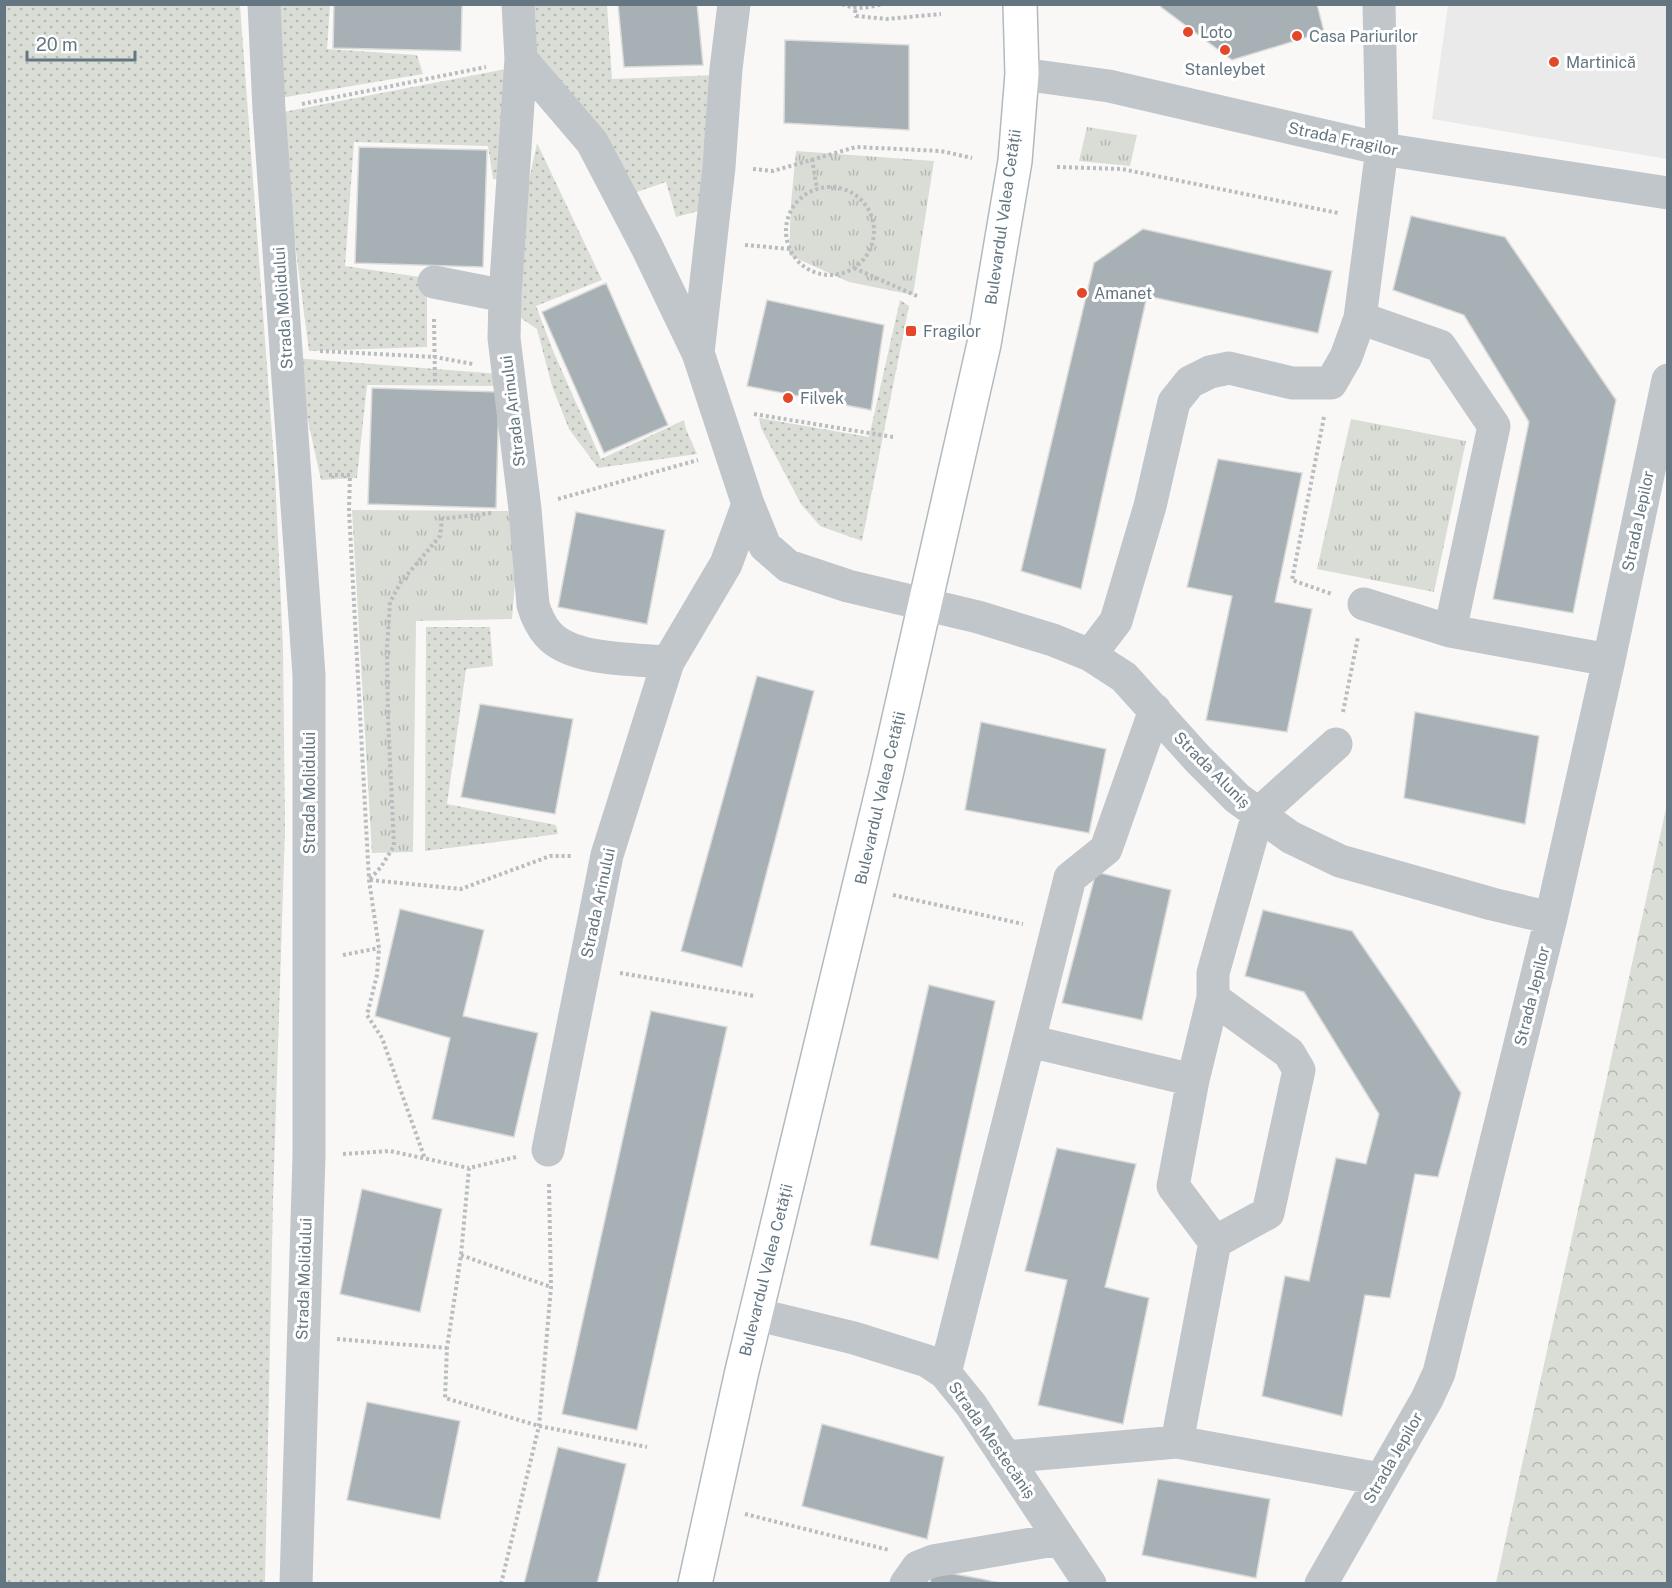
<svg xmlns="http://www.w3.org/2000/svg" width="1672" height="1588" viewBox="0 0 1672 1588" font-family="'Public Sans',sans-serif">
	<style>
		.built { fill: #e9eae9 }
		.grass { fill: url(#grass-dots) }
		.forest { fill: url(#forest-crowns) }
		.park { fill: url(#park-tufts) }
		.building { fill: #a6b0b5; stroke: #dadad8; stroke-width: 1.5 }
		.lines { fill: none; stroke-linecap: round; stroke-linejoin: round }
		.major-casing { stroke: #b3b9bc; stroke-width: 36 }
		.path { stroke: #b9bdc0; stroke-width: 4; stroke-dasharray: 3 3; stroke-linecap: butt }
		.minor { stroke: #c1c6ca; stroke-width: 33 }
		.major { stroke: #fff; stroke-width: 33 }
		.poi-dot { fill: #e4482b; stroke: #fff; stroke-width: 2 }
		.labels { text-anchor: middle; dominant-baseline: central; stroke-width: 6; stroke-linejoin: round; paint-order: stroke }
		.poi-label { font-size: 16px; fill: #637681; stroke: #fff; text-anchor: start }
		.street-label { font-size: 16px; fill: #637681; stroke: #fff }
	</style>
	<defs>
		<pattern id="grass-dots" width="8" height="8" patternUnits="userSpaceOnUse" patternTransform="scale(1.5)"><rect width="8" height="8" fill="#d9ddd5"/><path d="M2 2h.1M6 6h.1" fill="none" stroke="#b4b8b2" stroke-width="1.8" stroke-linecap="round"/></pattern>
		<pattern id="forest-crowns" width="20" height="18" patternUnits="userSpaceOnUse" patternTransform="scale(1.5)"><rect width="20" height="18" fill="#d9ddd5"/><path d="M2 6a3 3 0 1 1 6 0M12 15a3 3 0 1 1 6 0" fill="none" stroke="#b4b8b2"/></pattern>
		<pattern id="park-tufts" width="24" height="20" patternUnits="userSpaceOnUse" patternTransform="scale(1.5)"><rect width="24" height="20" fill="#d9ddd5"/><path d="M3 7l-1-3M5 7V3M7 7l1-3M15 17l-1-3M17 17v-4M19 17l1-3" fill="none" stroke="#b4b8b2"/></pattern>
	</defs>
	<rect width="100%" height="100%" fill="#f9f8f6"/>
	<path class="built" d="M1448,5h219v154l-235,-40z"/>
	<path class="grass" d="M5,4l235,1 35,469 8,173 2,182 -12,371 -8,383h-260z
		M277,5h53l-3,44 90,6 6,19 -143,24z
		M533,5h74l5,74 105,-4 -7,133 -34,9 -10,-35 -35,12 -93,-128z
		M516,67l-10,112h-13l-5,-33 -134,-4 -9,124 82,12v69l-118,4 -31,-238z
		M537,143l65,137 -66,26 18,47 47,106 83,-39 2,9 11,25 -99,14 -29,-39 -17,-43 -15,-57 -25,-17 11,-104z
		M900,300l9,6 -47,235 -42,-15 -19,-22 -40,-76 -2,-10 110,19z
		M294,358l206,16 2,12 -135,-1 -10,93 -36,2z
		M426,627h64l3,39 -27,3 -19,135 109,21 2,9 -133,17z"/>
	<path class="forest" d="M1667,804v779h-171z"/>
	<path class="park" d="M1087,127l50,8 -7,31 -51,-5z
		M796,151l138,10 -21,134 -64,-13 -60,-27 2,-51z
		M1351,419l115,22 -32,151 -117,-23z
		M352,510l169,1 -9,108 -96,2 -3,231 -41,1z"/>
	<path class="building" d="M334,4h128l-1,47 -128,-3z
		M618,4h79l6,61 -79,2z
		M1161,4h156l7,28 -92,28 -71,-53z
		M785,40l124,5v85l-125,-7z
		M359,147l128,3 -4,117 -128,-4z
		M1411,216l94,21 111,163 -43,213 -80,-14 36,-177 -65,-107 -71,-25z
		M1143,229l189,42 -14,62 -171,-37 -66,293 -60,-18 73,-308z
		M606,283l62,142 -64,28 -62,-141z
		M767,300l117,25 -13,85 -124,-24z
		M372,388l127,4 -3,116 -128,-4z
		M1218,459l84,14 -27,129 37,7 -25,123 -81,-12 26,-124 -45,-9z
		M576,512l89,18 -18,94 -89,-17z
		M757,676l57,15 -72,276 -61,-16z
		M480,704l93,15 -18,95 -94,-17z
		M1415,712l124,24 -14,88 -121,-26z
		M981,722l125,27 -17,84 -124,-23z
		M1096,872l75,18 -29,130 -80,-17z
		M400,909l84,21 -21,86 75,17 -24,104 -82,-18 18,-81 -75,-22z
		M1263,910l89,21 53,77 56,85 -23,84 -23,-3 -25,124 -25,-3 -23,121 -80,-20 23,-120 24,5 27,-123 30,6 13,-50 -75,-122 -59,-16z
		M929,985l66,16 -57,258 -68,-14z
		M651,1011l76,16 -90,403 -75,-16z
		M1057,1148l79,16 -31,123 44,11 -26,126 -85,-19 29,-125 -42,-9z
		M362,1189l80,20 -22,103 -80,-18z
		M367,1402l93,19 -20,98 -93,-19z
		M822,1424l122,33 -17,82 -125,-33z
		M558,1447l68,17 -29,120h-73z
		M1158,1479l112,20 -14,79 -114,-23z
		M932,1570l50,9 22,5h-74z"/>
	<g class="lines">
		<defs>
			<path id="major" d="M695,1584l47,-213 144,-596 98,-431 31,-183 7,-87 -2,-70"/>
		</defs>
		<use href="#major" class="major-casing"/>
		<path class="path" d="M842,4c14,6 26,4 40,0
			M854,4l2,12 31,3 54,-5
			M302,104l184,-37
			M812,159l5,30
			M1057,167l65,2 216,44
			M753,169l20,2 83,-24 85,4 31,7
			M786 231a44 44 0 1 1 88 0a44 44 0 1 1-88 0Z
			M745,245l45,4
			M854,268l63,28
			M434,319l1,65
			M320,351l115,6 38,7
			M754,414l139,23
			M1324,417l-32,163 40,14
			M329,475h21l-1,36 20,369 10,68 -2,27 -10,40 15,23 43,121
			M558,499l140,-39
			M1343,712l15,-75
			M370,879l11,-12 13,-21 -6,-128 -1,-70 3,-46 11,-20 39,-46 2,-17 50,-6
			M370,880l91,9 89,-33h22
			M893,895l130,29
			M343,955l36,-7
			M620,973l135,23
			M343,1154l47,-3 79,17
			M516,1157l-47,11 -8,87 -14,93 -2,50 94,28 108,21
			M461,1255l90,32
			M337,1339l110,9
			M745,1514l144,36
			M501,1584l38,-158 12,-139 -2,-103"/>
		<path class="minor" d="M264,4l5,106 40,565v481l-13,428
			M518,4l3,55 71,83 55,105 51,106
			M734,4l-8,65 -7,98 -21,186 50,151 17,42 23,20 60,20 130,31 75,23 37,15 34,22 74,82 39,39 53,39 50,24 152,43 59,14
			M1379,4l3,145 -22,169 80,28 54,80 -44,205 159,29
			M521,59l-16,237 -1,42 21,171 8,96c3,10 7,20 15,29 23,27 86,25 120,28
			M1022,74l87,12 273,63 286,44
			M434,282l71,14
			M1364,604l86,27
			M1090,655l26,-34 34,-115 24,-104 16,-20 20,-10 19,-4 63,15h39l15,-26 14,-39
			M1029,1041l164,39
			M548,1150l59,-295 61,-193 58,-98 22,-60
			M1215,1242l-42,-56 20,-106 20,-82v-25l45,-159 78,-70
			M755,1314l99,24 73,23 18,12 26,32 119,179
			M945,1373l125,-495 36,-29 49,-139
			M1177,1442l38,-200 53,-29 31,-143 -10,-17 -76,-55
			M1005,1457l172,-15 203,37
			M906,1584l12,-17 15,-6 127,-22
			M1321,1584l106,-185 12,-26 112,-455 58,-258 59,-280"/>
		<use href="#major" class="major"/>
	</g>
	<g class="poi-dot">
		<circle cx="1188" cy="32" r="6"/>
		<circle cx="1297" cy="36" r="6"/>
		<circle cx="1225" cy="50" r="6"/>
		<circle cx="1554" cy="62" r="6"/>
		<circle cx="1082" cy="293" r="6"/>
		<rect x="905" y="325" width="12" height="12" rx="3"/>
		<circle cx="788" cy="398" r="6"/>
	</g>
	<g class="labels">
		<g class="poi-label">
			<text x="1200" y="32">Loto</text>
			<text x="1309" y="36">Casa Pariurilor</text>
			<text x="1566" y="62">Martinică</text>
			<text x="1225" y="69" text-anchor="middle">Stanleybet</text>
			<text x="1094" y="293">Amanet</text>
			<text x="923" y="331">Fragilor</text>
			<text x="800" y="398">Filvek</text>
		</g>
		<g class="street-label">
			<text transform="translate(1343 139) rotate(12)">Strada Fragilor</text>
			<text transform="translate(1003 217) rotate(-82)">Bulevardul Valea Cetății</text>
			<text transform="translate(283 308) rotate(-94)">Strada Molidului</text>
			<text transform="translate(513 411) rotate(-97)">Strada Arinului</text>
			<text transform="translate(1638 521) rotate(-78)">Strada Jepilor</text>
			<text transform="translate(1212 770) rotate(45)">Strada Aluniș</text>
			<text transform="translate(309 793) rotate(-90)">Strada Molidului</text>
			<text transform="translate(880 798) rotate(-77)">Bulevardul Valea Cetății</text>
			<text transform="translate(598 903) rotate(-78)">Strada Arinului</text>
			<text transform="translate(1532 996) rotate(-76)">Strada Jepilor</text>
			<text transform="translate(766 1270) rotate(-76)">Bulevardul Valea Cetății</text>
			<text transform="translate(304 1279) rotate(-88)">Strada Molidului</text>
			<text transform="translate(992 1440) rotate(55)">Strada Mestecăniș</text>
			<text transform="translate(1393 1458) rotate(-60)">Strada Jepilor</text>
		</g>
	</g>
	<rect width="1672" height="1588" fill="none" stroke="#637681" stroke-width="12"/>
	<path d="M27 51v9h108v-9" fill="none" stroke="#637681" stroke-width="3"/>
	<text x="36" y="51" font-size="18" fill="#637681" stroke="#ffffff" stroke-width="4.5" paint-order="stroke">20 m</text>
</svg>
